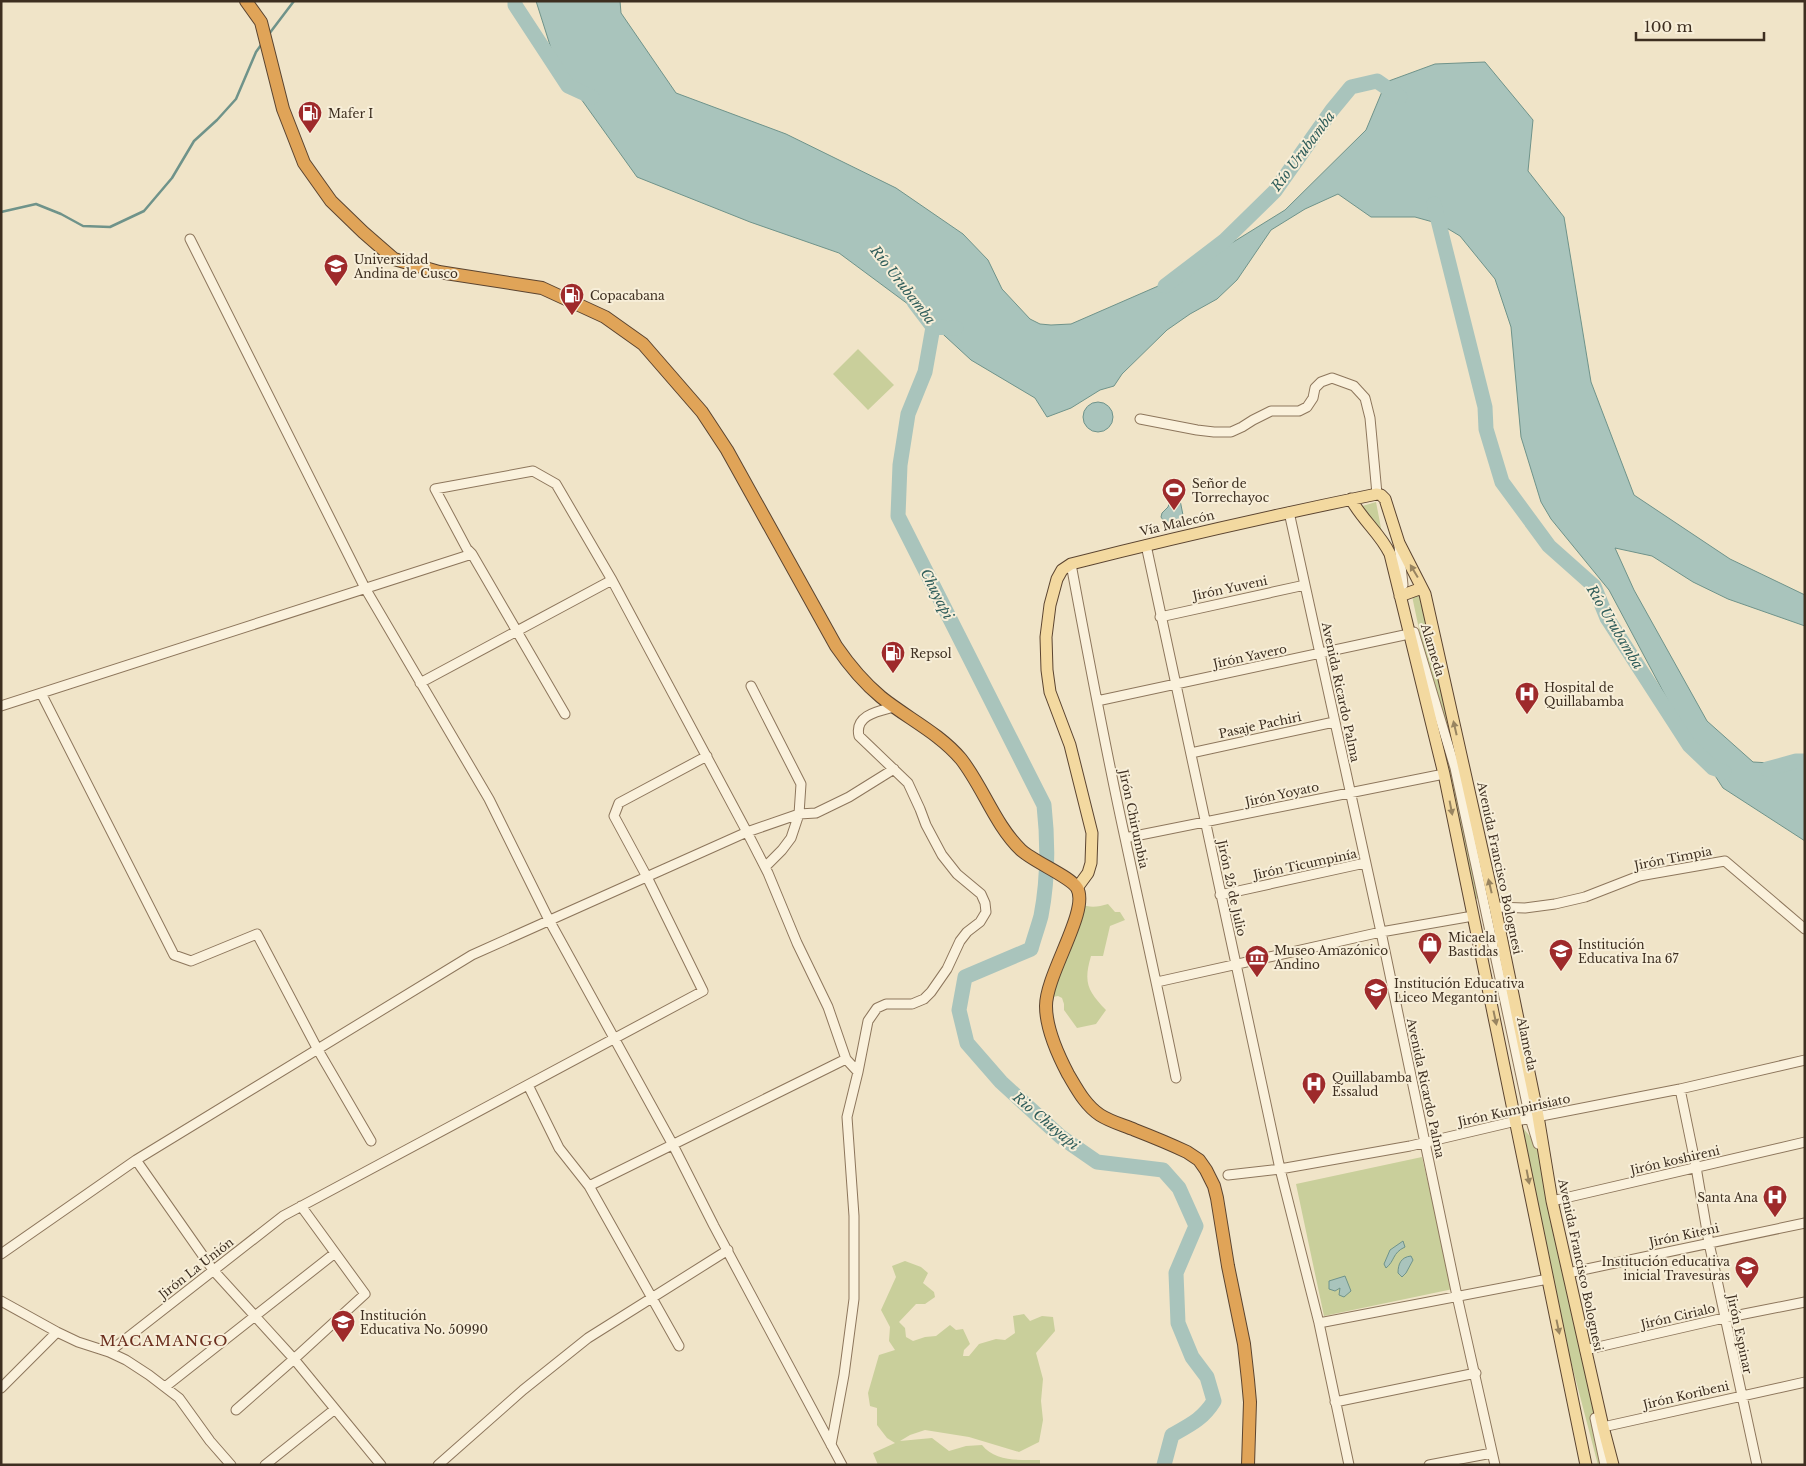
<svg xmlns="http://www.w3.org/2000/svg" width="1806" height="1466" viewBox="0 0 1806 1466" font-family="'Libre Baskerville',serif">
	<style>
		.green { fill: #c9cf9b }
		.water { fill: #a9c4bc; stroke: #6f938a }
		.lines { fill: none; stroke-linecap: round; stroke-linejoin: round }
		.stream { stroke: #6f938a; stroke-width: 2.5 }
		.river { stroke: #a9c4bc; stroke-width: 15 }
		.minor-casing { stroke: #8d765c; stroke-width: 11 }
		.major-casing { stroke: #5b4430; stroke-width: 13 }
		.highway-casing { stroke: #5b4430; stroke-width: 14 }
		.minor { stroke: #faf1dc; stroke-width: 9 }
		.major { stroke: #f3d9a0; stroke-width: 11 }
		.highway { stroke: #e0a458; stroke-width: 12 }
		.oneway { fill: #988460 }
		.labels { text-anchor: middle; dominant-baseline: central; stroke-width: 4; stroke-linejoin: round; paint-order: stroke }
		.poi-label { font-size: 12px; fill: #3d2e20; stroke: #f7eed8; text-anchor: start }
		.street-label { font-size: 12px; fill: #3d2e20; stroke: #f7eed8 }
		.water-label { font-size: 14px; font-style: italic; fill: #2f5d5a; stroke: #f7eed8 }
		.quarter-label { font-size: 15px; letter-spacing: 1px; fill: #6b2e1e; stroke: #f7eed8 }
	</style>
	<rect width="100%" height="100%" fill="#f0e4c8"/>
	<path class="green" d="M858,349l36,36 -26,25 -35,-36z
		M1376,502l6,31 -23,-26z
		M1424,592l66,303 -14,4 -64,-303z
		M1080,904c10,4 18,3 28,0l7,8h5l5,8 -15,6 -7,30h-12c-8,27 -3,35 15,54l-10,14 -19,4 -13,-18v-6l-2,-6 -4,-2 -10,2z
		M1523,1128l16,19 70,318h-11l-67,-256 -12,-67z
		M1422,1157l31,132 -129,27 -28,-132z
		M905,1261l16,6 7,6 -5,10 11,9 1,5 -10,7h-9l-17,18 6,6 1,9 7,4 12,-4 11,-1 14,-11 6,5 7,-1 7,15 -6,6 -1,6h6l10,-12 17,-5 9,1 10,-7 -2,-17 11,-2 6,7 12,-5 11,1 2,14 -19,22 7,26 -2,22 2,19 -4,22 -20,10 -50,-15 -44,-7 -15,5 -10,6 32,-3 17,13 17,-5 16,-1c13,17 39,15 58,15v5h-162l-5,-12 22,-10 -8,-5 -10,-13v-17l-7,-2 -2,-13 11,-38 16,-5 -6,-9 1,-14 -9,-17 15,-33 -4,-11z"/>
	<path class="water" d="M536,1h84l1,12 55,80 110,41 110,54 67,46 25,26 14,29 28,30 10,5 11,1 20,-1 101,-44 113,-70 81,-80 20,-48 49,-18 50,-2 48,58 -5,51 36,46 27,165 43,113 96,64 75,36v31l-77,-27 -35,-17 -41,-26 -37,-8 19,42 73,131 46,41 52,3v76l-82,-53 -49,-76 -65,-122 -58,-71 -10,-17 -20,-65 -10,-110 -16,-48 -35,-43 -20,-12 -25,-7h-44l-33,-23 -33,15 -34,21 -34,50 -20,19 -27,15 -23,16 -45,44 -8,12 -14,4 -29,18 -24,9 -12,-19 -64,-38 -51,-47 -81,-60 -89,-31 -113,-45 -81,-113z
		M1083 417a15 15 0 1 1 30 0a15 15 0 1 1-30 0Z
		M1176,497l4,3 4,20c-8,2 -18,6 -23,-3l1,-4 6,-6 3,-9z
		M1403,1241l2,6c-13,6 -10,14 -19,21l-2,-4 6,-14z
		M1411,1256l2,4 -7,13 -4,4 -4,-4c0,-9 3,-16 13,-17z
		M1345,1276l6,15 -7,6 -5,-2 1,-7 -5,3 -6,-2v-8z"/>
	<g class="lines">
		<path class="stream" d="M269,34l25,-33
			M1,212l35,-8 25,10 22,12 27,1 34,-16 28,-33 22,-37 23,-21 19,-21 20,-47 5,-7"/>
		<path class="river" d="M515,1v4l53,81 24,11
			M1434,204l51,203 1,22 16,53 47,64 45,40 13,32 82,127 24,23 11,4
			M1165,286l59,-45 51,-50 57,-81 19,-23 26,-6 23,16
			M914,302l19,25 23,1
			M933,327l-8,45 -17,42 -8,51 -2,51 146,289c4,36 4,75 -3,111 -3,11 -7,22 -10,33l-66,28 -6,33 8,33 34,39 60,55 36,25 66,8 16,18 17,38 -20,47 2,50 14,34 15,20 7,24c-11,18 -24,24 -42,34l-8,30
			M1767,769l29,-8h9"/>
		<defs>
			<path id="minor" d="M190,239l175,349 124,211 60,121 124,225 41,81 128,239
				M1140,419l57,11 17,2h17l11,-5 11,-7 18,-9h28l8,-4 6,-9 2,-10 6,-6 11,-4 22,8 11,12 5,20 7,76
				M1289,512l92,420 76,364 38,169
				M1146,545l134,624 39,154 30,142
				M1399,546l4,39
				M472,554l-5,-5 -32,-60 98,-18 23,13 56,96 135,252 21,41 29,70 31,64 18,52 12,13
				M1071,564c17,91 34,183 54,274 17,80 35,160 51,240
				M1160,617l145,-32
				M1414,632l41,136 75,350 8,26
				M420,683l192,-103
				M751,686l50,98 -2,30 -8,24 -9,12 -17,17
				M41,693l133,262 17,6 66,-27 61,116 53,91
				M1097,701l312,-67
				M1,706l471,-152 93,160
				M1191,753l143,-31
				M1125,838l319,-64
				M1220,895l145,-32
				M1495,907l30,1 30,-4 30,-7 54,-21 86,-15 80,68
				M1157,982l224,-50 92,-16
				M528,1085l31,63 30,38 90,160
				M1680,1089l16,78 13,76 48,222
				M136,1160l77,110 81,89 87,106
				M1228,1175l52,-6 130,-23 106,-25 164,-32 125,-29
				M589,1186l257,-127
				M1552,1201l253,-59
				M1,1254l135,-94 336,-205 275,-123 52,-18 17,-1 33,-16 45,-28
				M1568,1273l237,-50
				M1,1301l56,31 21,10 31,10 17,8 23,15 30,23 31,43 21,24
				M1319,1323l229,-44
				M1585,1350l139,-32 81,-16
				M109,1352l174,-136 420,-225 -56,-114 -33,-61 5,-13 88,-47
				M165,1387l170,-134
				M1,1388l56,-56
				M1335,1402l141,-29
				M236,1410l58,-51 71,-65 -64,-88
				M1595,1418l10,47
				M1603,1427l202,-45
				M831,1445l13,-70 10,-76v-83l-7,-99 11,-45 10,-51 9,-13 9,-4h26l12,-5 7,-7 16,-23 13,-28 7,-9 13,-10 6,-10 -1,-9 -4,-9 -24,-20 -15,-19 -16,-30 -6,-16 -12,-26 -49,-47c-5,-21 20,-25 35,-29
				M265,1465l70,-56
				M438,1465l85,-75 65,-52 140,-88
				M1429,1465l63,-12"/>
			<path id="major" d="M1351,499c11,21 29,34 39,55l54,220 142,691
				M1400,596l22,-8
				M1077,888l11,-15 3,-10 1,-30 -22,-88 -20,-53 -3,-22 -1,-33 4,-32 7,-26 5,-9 9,-6c102,-26 204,-49 306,-70l4,1 4,4 14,44 26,51 70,313 43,209 14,85 51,226 10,38"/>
			<path id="highway" d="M246,1l15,21 22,87 21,54 27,38 32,31 31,27 45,13 103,16 63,29 38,27 59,68 25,38 109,196c13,19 27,36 45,51 26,21 58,36 80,62 22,28 34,66 60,91 13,12 50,27 56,38 13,22 -31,86 -31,118 0,22 12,49 22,68 9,15 17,31 32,41 11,7 23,10 35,15 18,7 35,14 52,22l12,8 7,10 8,16 3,12 11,68 16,78 4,36 2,22 -2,63"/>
		</defs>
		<use href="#minor" class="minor-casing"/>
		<use href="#major" class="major-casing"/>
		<use href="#highway" class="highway-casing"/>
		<use href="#minor" class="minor"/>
		<use href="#major" class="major"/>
		<use href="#highway" class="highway"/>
	</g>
	<defs><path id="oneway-solid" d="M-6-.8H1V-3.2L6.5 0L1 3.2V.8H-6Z" transform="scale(1.25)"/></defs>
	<g class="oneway">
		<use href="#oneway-solid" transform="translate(1414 571) rotate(-121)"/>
		<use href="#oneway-solid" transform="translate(1455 728) rotate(-103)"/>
		<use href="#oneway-solid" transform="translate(1451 808) rotate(79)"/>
		<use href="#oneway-solid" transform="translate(1490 886) rotate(-103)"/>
		<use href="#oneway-solid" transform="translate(1495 1018) rotate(78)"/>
		<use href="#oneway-solid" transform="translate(1528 1177) rotate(79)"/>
		<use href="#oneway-solid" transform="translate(1558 1327) rotate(78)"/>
	</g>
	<defs>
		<symbol id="fuel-pin" viewBox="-11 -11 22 30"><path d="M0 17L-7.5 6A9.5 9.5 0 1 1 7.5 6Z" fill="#9e2a2b" stroke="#f7eed8"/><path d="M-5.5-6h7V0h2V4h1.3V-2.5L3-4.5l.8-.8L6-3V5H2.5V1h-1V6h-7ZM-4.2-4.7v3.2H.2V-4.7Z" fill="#fff"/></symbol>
		<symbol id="university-pin" viewBox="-11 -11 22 30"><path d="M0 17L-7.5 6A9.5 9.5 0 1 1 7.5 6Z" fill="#9e2a2b" stroke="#f7eed8"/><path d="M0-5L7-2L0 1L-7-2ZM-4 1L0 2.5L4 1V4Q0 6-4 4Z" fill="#fff"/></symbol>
		<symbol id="stadium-pin" viewBox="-11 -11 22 30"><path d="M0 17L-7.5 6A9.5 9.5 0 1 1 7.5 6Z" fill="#9e2a2b" stroke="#f7eed8"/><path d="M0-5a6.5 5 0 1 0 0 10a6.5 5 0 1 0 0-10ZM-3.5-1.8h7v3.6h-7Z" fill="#fff"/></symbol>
		<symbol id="hospital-pin" viewBox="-11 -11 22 30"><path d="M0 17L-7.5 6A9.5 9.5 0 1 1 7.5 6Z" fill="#9e2a2b" stroke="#f7eed8"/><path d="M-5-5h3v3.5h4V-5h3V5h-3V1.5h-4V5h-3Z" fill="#fff"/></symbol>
		<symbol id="shop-pin" viewBox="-11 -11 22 30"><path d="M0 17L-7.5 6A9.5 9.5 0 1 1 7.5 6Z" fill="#9e2a2b" stroke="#f7eed8"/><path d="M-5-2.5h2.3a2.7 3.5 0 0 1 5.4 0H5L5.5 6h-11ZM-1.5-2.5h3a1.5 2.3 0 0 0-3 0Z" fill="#fff"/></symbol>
		<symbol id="school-pin" viewBox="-11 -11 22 30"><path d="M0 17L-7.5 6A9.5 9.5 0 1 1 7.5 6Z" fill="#9e2a2b" stroke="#f7eed8"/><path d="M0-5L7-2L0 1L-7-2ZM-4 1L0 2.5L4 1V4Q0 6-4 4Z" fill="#fff"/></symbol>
		<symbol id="museum-pin" viewBox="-11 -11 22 30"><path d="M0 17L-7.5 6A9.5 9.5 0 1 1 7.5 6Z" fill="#9e2a2b" stroke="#f7eed8"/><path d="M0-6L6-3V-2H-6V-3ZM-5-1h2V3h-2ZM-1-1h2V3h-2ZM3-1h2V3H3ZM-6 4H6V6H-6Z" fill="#fff"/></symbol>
	</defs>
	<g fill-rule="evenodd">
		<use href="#fuel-pin" x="296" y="99" width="28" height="38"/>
		<use href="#university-pin" x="322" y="252" width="28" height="38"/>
		<use href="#fuel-pin" x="558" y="281" width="28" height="38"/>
		<use href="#stadium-pin" x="1160" y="476" width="28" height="38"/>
		<use href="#fuel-pin" x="879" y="639" width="28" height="38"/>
		<use href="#hospital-pin" x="1513" y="680" width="28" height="38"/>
		<use href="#shop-pin" x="1416" y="930" width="28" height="38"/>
		<use href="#school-pin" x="1547" y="937" width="28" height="38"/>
		<use href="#museum-pin" x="1243" y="943" width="28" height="38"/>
		<use href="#school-pin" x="1362" y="976" width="28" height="38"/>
		<use href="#hospital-pin" x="1300" y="1070" width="28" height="38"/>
		<use href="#hospital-pin" x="1761" y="1183" width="28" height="38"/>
		<use href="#school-pin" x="1733" y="1254" width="28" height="38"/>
		<use href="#school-pin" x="329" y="1308" width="28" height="38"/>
	</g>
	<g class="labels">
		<g class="poi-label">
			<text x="328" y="113">Mafer I</text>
			<text x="354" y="259">Universidad<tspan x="354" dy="14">Andina de Cusco</tspan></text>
			<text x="590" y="295">Copacabana</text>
			<text x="1192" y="483">Señor de<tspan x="1192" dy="14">Torrechayoc</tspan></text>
			<text x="910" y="653">Repsol</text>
			<text x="1544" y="687">Hospital de<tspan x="1544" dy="14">Quillabamba</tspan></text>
			<text x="1448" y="937">Micaela<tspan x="1448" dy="14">Bastidas</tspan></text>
			<text x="1578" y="944">Institución<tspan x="1578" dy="14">Educativa Ina 67</tspan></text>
			<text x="1274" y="950">Museo Amazónico<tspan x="1274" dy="14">Andino</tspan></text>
			<text x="1394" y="983">Institución Educativa<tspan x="1394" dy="14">Liceo Megantoni</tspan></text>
			<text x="1332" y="1077">Quillabamba<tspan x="1332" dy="14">Essalud</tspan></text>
			<text x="1758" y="1197" text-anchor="end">Santa Ana</text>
			<text x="1730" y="1261" text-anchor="end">Institución educativa<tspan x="1730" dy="14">inicial Travesuras</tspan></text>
			<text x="360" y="1315">Institución<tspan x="360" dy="14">Educativa No. 50990</tspan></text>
		</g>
		<g class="street-label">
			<text transform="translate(1177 523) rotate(-13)">Vía Malecón</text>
			<text transform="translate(1230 588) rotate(-12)">Jirón Yuveni</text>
			<text transform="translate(1433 650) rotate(73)">Alameda</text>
			<text transform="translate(1250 656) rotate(-12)">Jirón Yavero</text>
			<text transform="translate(1341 692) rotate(78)">Avenida Ricardo Palma</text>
			<text transform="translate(1260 725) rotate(-12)">Pasaje Pachiri</text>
			<text transform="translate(1282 794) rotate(-12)">Jirón Yoyato</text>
			<text transform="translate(1134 819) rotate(78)">Jirón Chirumbia</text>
			<text transform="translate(1673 858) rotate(-11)">Jirón Timpia</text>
			<text transform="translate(1305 864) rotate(-12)">Jirón Ticumpinía</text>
			<text transform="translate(1500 868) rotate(78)">Avenida Francisco Bolognesi</text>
			<text transform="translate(1232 888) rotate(78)">Jirón 25 de Julio</text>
			<text transform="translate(1527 1044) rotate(78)">Alameda</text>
			<text transform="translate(1426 1088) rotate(78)">Avenida Ricardo Palma</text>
			<text transform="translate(1514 1110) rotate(-12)">Jirón Kumpirisiato</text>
			<text transform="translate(1675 1160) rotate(-13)">Jirón koshireni</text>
			<text transform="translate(1684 1235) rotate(-12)">Jirón Kiteni</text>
			<text transform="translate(1581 1265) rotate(78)">Avenida Francisco Bolognesi</text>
			<text transform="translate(196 1268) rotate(-38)">Jirón La Unión</text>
			<text transform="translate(1678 1316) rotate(-13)">Jirón Cirialo</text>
			<text transform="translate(1740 1334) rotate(78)">Jirón Espinar</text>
			<text transform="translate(1686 1395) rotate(-13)">Jirón Koribeni</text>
		</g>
		<g class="water-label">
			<text transform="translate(1303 151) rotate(-53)">Río Urubamba</text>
			<text transform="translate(903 285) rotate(52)">Río Urubamba</text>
			<text transform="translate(937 594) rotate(63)">Chuyapi</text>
			<text transform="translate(1615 627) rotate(59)">Río Urubamba</text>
			<text transform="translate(1046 1121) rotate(40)">Rio Chuyapi</text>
		</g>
		<g class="quarter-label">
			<text x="164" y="1340">MACAMANGO</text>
		</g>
	</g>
	<rect width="1806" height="1466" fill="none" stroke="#3d2e20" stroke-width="5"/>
	<path d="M1636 32v8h128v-8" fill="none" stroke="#3d2e20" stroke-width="2.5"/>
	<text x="1644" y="32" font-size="15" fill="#3d2e20" stroke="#f7eed8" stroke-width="4" paint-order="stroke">100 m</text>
</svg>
